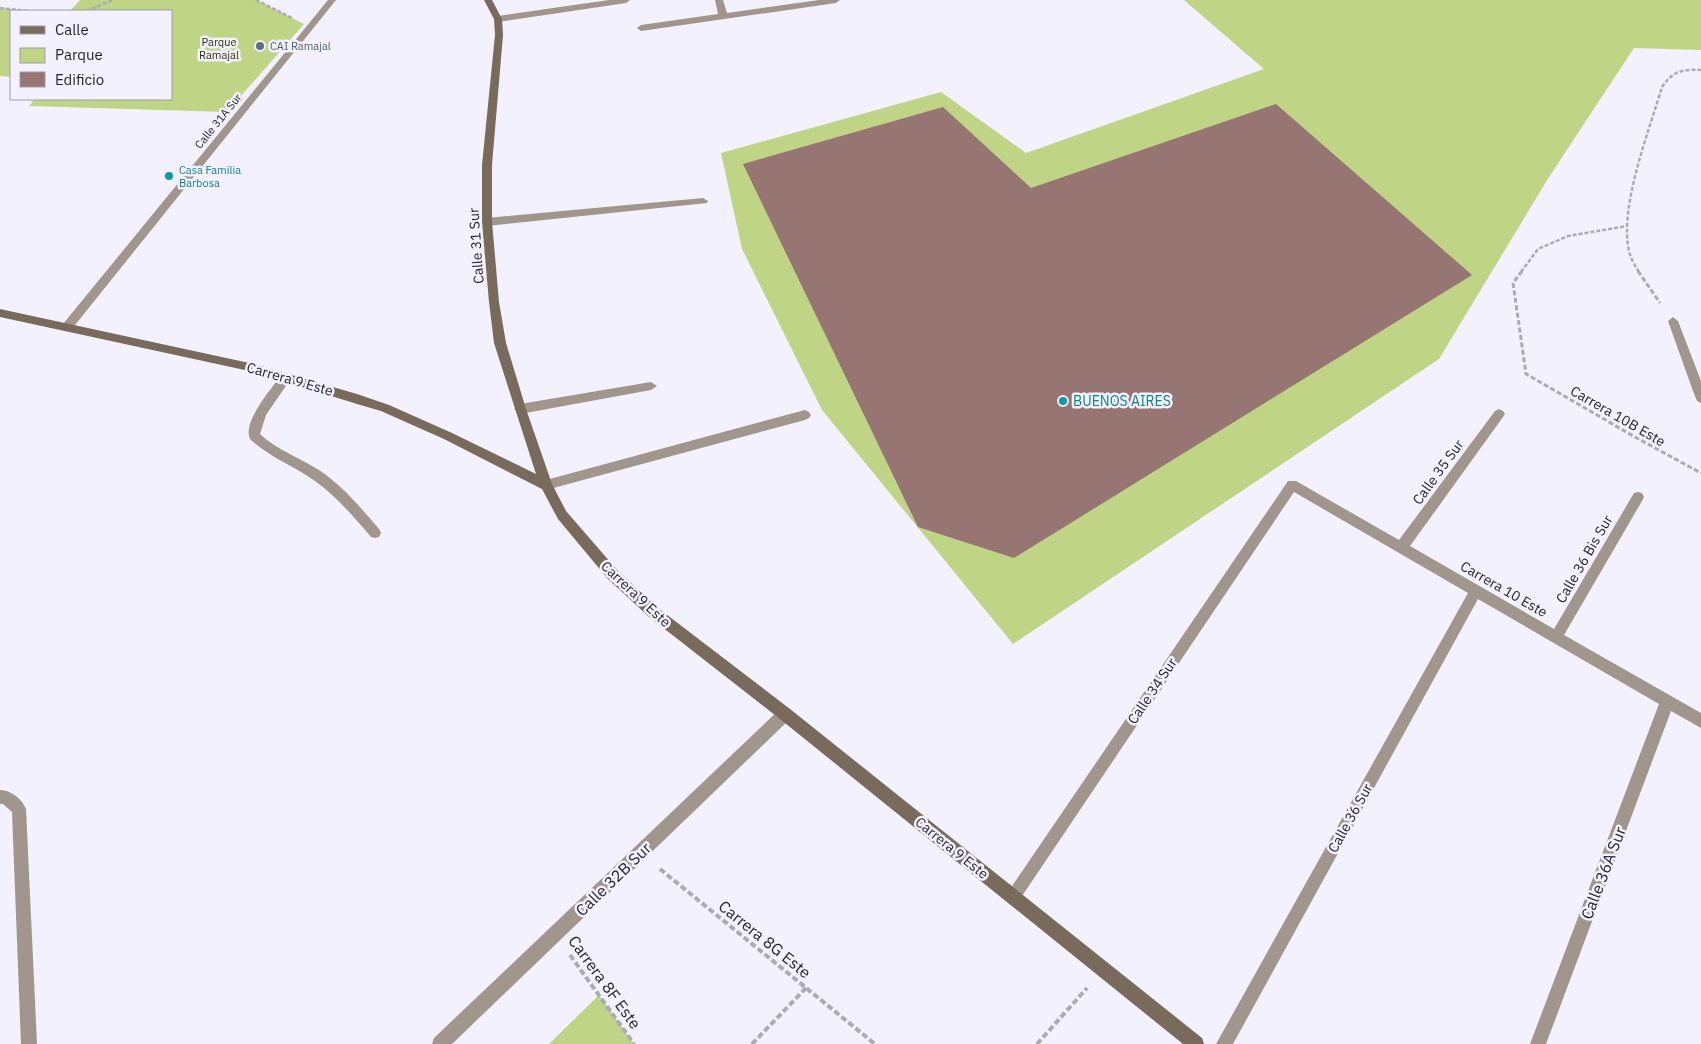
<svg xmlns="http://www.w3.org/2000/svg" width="1701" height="1044" viewBox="0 0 1701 1044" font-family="'IBM Plex Sans',sans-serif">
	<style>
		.green { fill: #bfd485 }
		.building { fill: #967572 }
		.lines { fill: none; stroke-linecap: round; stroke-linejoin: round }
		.path-far2 { stroke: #abaab5; stroke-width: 2.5; stroke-dasharray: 4 2; stroke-linecap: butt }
		.path-far1 { stroke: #abaab5; stroke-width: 3; stroke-dasharray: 5 2.5; stroke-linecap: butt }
		.path { stroke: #abaab5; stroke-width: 4; stroke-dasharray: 6 3; stroke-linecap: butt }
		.lane { fill: #a0968b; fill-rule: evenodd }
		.street { fill: #a0968b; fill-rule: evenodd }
		.secondary { fill: #786b5b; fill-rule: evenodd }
		.service-dot { fill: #5c6f8a; stroke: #f2f1fd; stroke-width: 2 }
		.culture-dot { fill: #0f9aa8; stroke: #f2f1fd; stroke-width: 2 }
		.labels { text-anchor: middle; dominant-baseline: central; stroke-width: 5; stroke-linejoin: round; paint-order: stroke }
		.far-park-label { font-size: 11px; fill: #2b330d; stroke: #f2f1fd }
		.far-service-label { font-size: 11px; fill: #4e5e75; stroke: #f2f1fd; text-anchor: start }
		.far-street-label { font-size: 11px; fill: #201e29; stroke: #f2f1fd }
		.far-culture-label { font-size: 11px; fill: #0d838f; stroke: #f2f1fd; text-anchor: start }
		.street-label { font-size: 14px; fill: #201e29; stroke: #f2f1fd }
		.culture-label { font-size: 14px; fill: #0d838f; stroke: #f2f1fd; text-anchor: start }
		.near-street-label { font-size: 16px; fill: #201e29; stroke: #f2f1fd }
	</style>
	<rect width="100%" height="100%" fill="#f2f1fd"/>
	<path class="green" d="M80,0h176l48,24 -77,88 -198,-6 6,-7h136v-88h-101z
		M1184,0h517v50l-67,-2 -85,129 -110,182 -426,285 -191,-234 -80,-161 -21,-96 220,-61 85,61 238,-84z
		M0,8l28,3h-17v66l-11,-1z
		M599,995l35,49h-85z"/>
	<path class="building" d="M1276,104l196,171 -458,283 -96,-31 -175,-363 200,-57 88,81z"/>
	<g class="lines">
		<path class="path-far2" d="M256,0l36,18
			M0,8l28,3
			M86,11l27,-11
			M1521,272l17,-23 30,-13 59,-10
			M1639,272c-4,-6 -8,-13 -10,-21 -10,-44 20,-120 33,-164 11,-16 20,-18 39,-17"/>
		<path class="path-far1" d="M1522,271l-9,12 13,91 109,63 66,36
			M1638,271l22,32"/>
		<path class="path" d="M660,869l215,175
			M570,955l64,89
			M752,1044l54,-56
			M1037,1044l50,-56"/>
		<path class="lane" d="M715,0h8l4,13 92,-13h21l-4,3 -195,28 -4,-3 4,-3 77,-11z
			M1673,317l5,4 23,60v14l-6,-1 -2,-3 -25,-70z
			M286,373l6,4 -26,38 -6,19c17,16 40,24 59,36 24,16 42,38 60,59l2,4 -2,4 -4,1 -4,-1c-19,-22 -37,-44 -62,-60 -20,-13 -41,-21 -59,-38 -8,-17 22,-51 32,-65z
			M651,382l6,4 -6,4 -131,24 -6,-5 6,-5z
			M805,410l4,2 2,3 -2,3 -4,2 -259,70 -4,-1 -2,-4 2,-4 4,-1z
			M0,790c11,0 22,9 26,19l11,235h-16l-9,-232 -9,-8h-3z"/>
		<path class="street" d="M328,0h8l-265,330h-8l-1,-3 1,-3z
			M609,0h21l-4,3 -128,19 -4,-3 4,-3z
			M703,198l5,3 -1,2 -220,23 -5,-4 5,-4z
			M1699,387h2v16l-4,-2 -4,-10z
			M1499,409l4,2 2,3 -2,3 -93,129 144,83 80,-136 4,-1 4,1 2,4 -2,4 -78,134 137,78v15l-30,-17 -125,333h-16l129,-340 -181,-105 -245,445h-17l252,-451 -174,-101 -276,410 -5,3 -5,-3 -3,-5 3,-5 280,-411h8l103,59 96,-129z
			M785,707l5,2 2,5 -2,5 -338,325h-20l2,-6 346,-329z"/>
		<path class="secondary" d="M484,0h8l10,19 1,16 -11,130v57l7,80 7,41 20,66 26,75 14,27 52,60 40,37 132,101 412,329 2,6h-21l-403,-325 -132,-103 -40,-37 -50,-60 -16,-30 -98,-50 -63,-28 -24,-7 -103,-32 -254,-55v-8l254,55 103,30 32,11 63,28 84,41 -42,-131 -5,-41 -7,-80v-57l13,-130 -1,-16z"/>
	</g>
	<circle class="service-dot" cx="260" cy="46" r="5"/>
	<g class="culture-dot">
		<circle cx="169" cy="176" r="5"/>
		<circle cx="1063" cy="401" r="5"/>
	</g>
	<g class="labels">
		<g class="far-park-label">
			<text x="219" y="42">Parque<tspan x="219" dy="13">Ramajal</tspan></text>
		</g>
		<g class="far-service-label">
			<text x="270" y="46">CAI Ramajal</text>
		</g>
		<g class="far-street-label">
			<text transform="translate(218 121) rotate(-51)">Calle 31A Sur</text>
		</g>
		<g class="far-culture-label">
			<text x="179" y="170">Casa Familia<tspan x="179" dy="13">Barbosa</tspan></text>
		</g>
		<g class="street-label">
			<text transform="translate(476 246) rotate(-94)">Calle 31 Sur</text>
			<text transform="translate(290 379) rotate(16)">Carrera 9 Este</text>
			<text transform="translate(1618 416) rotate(30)">Carrera 10B Este</text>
			<text transform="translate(1438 472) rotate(-54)">Calle 35 Sur</text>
			<text transform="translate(1584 559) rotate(-60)">Calle 36 Bis Sur</text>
			<text transform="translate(1504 589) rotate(30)">Carrera 10 Este</text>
			<text transform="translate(636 594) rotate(43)">Carrera 9 Este</text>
			<text transform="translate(1152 691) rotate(-56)">Calle 34 Sur</text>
			<text transform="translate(1350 818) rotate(-61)">Calle 36 Sur</text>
			<text transform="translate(952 848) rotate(39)">Carrera 9 Este</text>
		</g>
		<g class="culture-label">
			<text x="1073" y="401">BUENOS AIRES</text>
		</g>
		<g class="near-street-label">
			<text transform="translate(1603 873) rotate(-69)">Calle 36A Sur</text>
			<text transform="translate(613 879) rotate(-44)">Calle 32B Sur</text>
			<text transform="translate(765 939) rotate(39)">Carrera 8G Este</text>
			<text transform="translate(605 982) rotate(54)">Carrera 8F Este</text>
		</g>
	</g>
	<rect x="10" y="10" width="162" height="90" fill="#f2f1fd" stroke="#9e9da8"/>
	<rect x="20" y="26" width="25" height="8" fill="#786b5b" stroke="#9e9da8"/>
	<text x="55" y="35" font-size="15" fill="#201e29">Calle</text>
	<rect x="20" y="48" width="25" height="15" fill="#bfd485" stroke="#9e9da8"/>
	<text x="55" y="60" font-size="15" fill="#201e29">Parque</text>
	<rect x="20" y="72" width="25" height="15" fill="#967572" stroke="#9e9da8"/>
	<text x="55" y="85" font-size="15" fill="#201e29">Edificio</text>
</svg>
